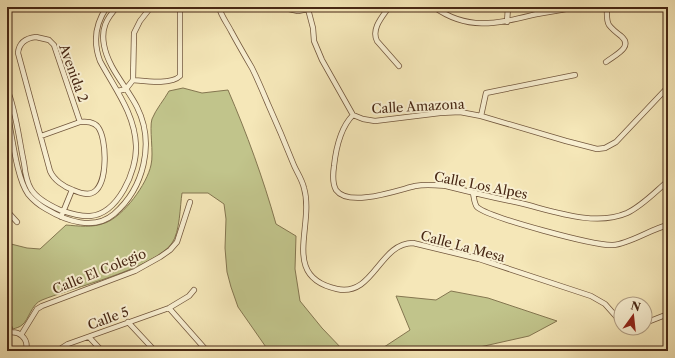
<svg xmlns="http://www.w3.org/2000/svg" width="675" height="358" viewBox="0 0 675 358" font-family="'Libre Caslon Text',serif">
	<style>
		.green { fill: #c1c48b; stroke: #847650 }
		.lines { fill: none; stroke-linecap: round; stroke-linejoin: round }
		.minor-casing { stroke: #72573d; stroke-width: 6 }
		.minor { stroke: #f8efd1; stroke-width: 4.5 }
		.labels { text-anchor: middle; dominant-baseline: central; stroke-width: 4; stroke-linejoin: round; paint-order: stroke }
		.street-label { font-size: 13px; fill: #472714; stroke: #f8efd1 }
	</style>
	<rect width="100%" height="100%" fill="#f5e7b8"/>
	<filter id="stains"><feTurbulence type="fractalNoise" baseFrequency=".005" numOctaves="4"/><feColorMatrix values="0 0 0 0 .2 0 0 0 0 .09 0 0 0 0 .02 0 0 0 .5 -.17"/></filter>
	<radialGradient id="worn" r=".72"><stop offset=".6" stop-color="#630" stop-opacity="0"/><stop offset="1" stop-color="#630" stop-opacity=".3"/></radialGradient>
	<path class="green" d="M183,88l19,5 26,-3c19,44 35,88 48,134l20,12 -1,33 5,32 22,27 22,23h-74l-2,-1 -30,-43 -7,-20 -4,-15 -2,-24 1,-29 -2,-15 -16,-11h-26c-2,13 -2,39 -10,50 -16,25 -101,45 -130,57 -11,4 -13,20 -20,25 -2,2 -6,3 -9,4l-6,-14v-72l20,5 13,1 26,-24c13,1 26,3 39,-2 19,-7 42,-39 46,-58 3,-12 -2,-37 1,-46 4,-10 12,-19 17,-28z
		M451,291l37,7 69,23 -28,15 -67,15h-84l32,-21 -14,-34 40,4z"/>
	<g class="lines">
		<defs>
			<path id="minor" d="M219,7c2,9 8,16 12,24 7,13 14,25 21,37 6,12 11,24 16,36 9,20 17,39 25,59 3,8 9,16 11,25 11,38 -24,89 33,101 37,8 42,-46 76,-46l66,16 112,37 14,8 16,18
				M280,7l18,4 10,-2v-2
				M389,7c-7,10 -18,22 -12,34l22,25
				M434,7c35,25 65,16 103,7 12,-2 25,-4 37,-7
				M308,9l5,19 1,13 8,19 31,55 10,4 12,2 65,-8 20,-1 21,4 85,25 31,8 8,-1 11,-6 52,-55
				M507,22l1,-15
				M36,37l13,3 5,5 26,77c6,-1 14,0 18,5 9,12 10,56 -4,65 -6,4 -14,1 -21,-2 -9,-3 -19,-10 -23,-19l-32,-118c1,-10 8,-15 18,-16z
				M606,62c9,-7 28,-15 15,-26 -4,-3 -9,-7 -12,-11 -3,-5 -2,-12 -2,-18
				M133,80c12,1 38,5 47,-4v-69
				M7,89c9,21 12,51 17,74 1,8 2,18 7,26 6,10 18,16 29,21 9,3 20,7 30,6 28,-2 47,-45 46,-70 -1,-32 -21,-57 -36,-85 -7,-19 -5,-37 7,-54
				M118,91l8,-2 7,-9 1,-47 6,-12 11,-14
				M7,112c5,21 9,65 21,82 5,6 11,11 18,15 20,12 48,22 68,5 30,-26 41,-71 23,-107 -10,-20 -29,-39 -33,-62 -3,-16 2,-26 13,-38
				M353,115c-13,13 -17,33 -19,51 -1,7 -2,17 2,24 13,18 62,0 79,-4 11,-2 20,-1 31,0 24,6 49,12 74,17 33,8 75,24 107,10 15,-7 28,-21 41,-32
				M481,116l5,-23 89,-18
				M41,136l39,-14
				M473,193c1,4 1,10 4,14 13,11 118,39 136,38 16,-1 38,-16 55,-20
				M7,211l10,11
				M61,217l11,-27
				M169,308l38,43
				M128,322l27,29
				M645,323l23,-9
				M7,324l4,8
				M7,333c12,-3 22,5 19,18
				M21,335l16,-26 5,-3 93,-35 25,-14 10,-7 7,-8 13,-40
				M89,337l13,14
				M27,349l14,2
				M57,351l11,-7 101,-36 20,-12 5,-6"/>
		</defs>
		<use href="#minor" class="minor-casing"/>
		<use href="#minor" class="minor"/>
	</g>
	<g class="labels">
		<g class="street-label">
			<text transform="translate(74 73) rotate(70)">Avenida 2</text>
			<text transform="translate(418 106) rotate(-3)">Calle Amazona</text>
			<text transform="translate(481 185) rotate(11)">Calle Los Alpes</text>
			<text transform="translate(463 246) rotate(15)">Calle La Mesa</text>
			<text transform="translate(99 271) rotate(-22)">Calle El Colegio</text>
			<text transform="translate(108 318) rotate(-20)">Calle 5</text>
		</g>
	</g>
	<rect width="675" height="358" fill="none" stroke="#f5e7b8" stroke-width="24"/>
	<rect x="8" y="8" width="659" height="342" fill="none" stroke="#472714" stroke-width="2"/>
	<rect x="12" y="12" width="651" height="334" fill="none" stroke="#472714"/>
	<g transform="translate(633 316) rotate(15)"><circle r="19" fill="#f8efd1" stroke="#b19f85"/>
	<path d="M0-3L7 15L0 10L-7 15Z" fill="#8f2418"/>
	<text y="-6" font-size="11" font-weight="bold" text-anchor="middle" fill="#472714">N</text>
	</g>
	<rect width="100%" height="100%" filter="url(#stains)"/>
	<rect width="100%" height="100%" fill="url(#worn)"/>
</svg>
